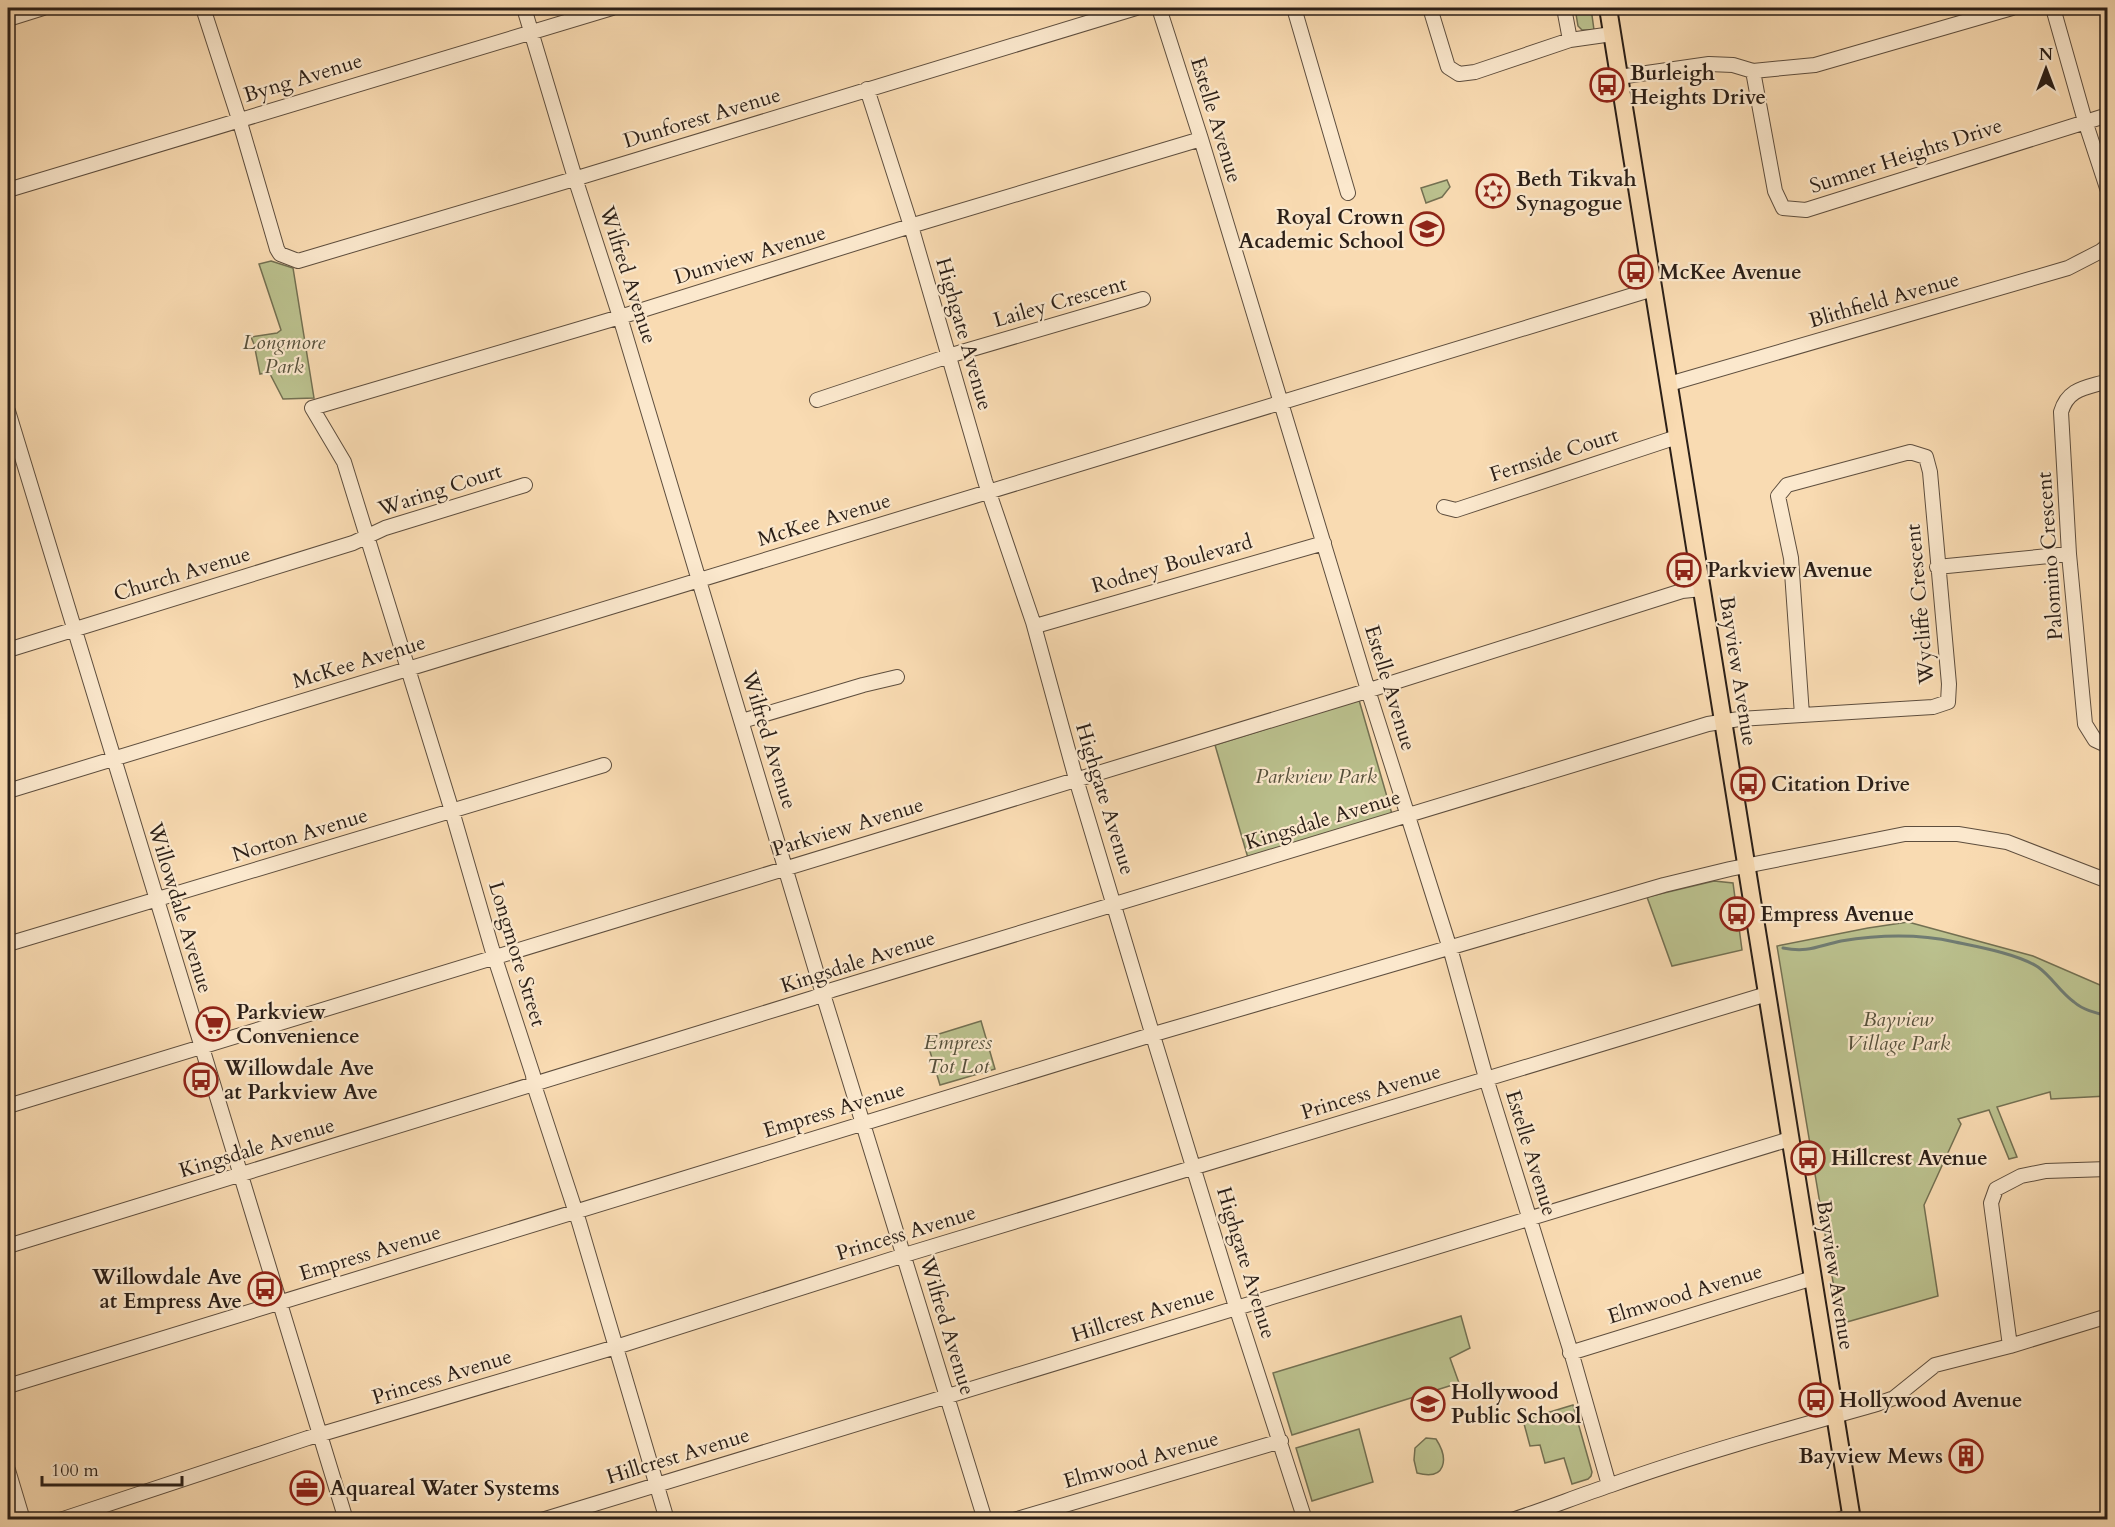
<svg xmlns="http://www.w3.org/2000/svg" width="2115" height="1527" viewBox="0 0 2115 1527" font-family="Cardo,serif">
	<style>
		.green { fill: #bbc18e; stroke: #737052; stroke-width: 1.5 }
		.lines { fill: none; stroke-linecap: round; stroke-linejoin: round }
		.stream { stroke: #707c73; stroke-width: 3 }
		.minor-casing { stroke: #5e4e3e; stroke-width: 16 }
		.major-casing { stroke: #2b1f17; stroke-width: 20 }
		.minor { stroke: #fbe8cd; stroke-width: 14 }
		.major { stroke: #f9dbb2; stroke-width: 16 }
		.labels { text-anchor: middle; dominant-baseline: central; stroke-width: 4.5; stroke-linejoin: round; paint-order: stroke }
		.poi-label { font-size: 21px; font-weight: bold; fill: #2b1f17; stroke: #fbe8cd; text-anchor: start }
		.street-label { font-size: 21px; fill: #2b1f17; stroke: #fbe8cd }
		.park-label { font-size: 21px; font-style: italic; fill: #56503b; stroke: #fbe8cd }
	</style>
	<rect width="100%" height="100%" fill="#f9dbb2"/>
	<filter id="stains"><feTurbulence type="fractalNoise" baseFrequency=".00333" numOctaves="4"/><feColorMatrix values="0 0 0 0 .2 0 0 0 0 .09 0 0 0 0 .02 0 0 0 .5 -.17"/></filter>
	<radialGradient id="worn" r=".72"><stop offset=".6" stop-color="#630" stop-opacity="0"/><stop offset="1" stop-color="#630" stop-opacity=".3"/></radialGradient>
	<path class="green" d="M1575,8h16l3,22h-12l-4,-4z
		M1447,180l3,7 -8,10 -16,6 -5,-15z
		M271,261l22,7 21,130 -31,1 -14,-27 -9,2 -6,-30 -3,-7 26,-4 4,-3 -22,-66z
		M1359,700l33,114 -144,44 -33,-113z
		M1714,881l19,2 9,67 -70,16 -25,-69z
		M1908,922l125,34 74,32v108l-56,3 -1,-7 -53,15 20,50 -8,2 -20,-49 -31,9 3,5 -37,81 14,91 -98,28 -63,-378 91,-18z
		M981,1021l14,48 -55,16 -14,-47z
		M1461,1316l9,32 -20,10 9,25 -167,52 -19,-62z
		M1573,1405l19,67 -1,4 -3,3 -16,5 -8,-26 -19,5 -5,-18 -10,1 -7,-26z
		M1359,1429l14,53 -61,19 -16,-53z
		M1426,1438l10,1c13,20 10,42 -19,34l-3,-13 1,-12z"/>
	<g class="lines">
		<path class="stream" d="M1783,948c25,5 35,-2 58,-7 37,-6 78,-7 114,1 24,5 63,12 83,25 14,10 22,25 36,35 9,8 22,11 34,14"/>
		<defs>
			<path id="minor" d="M203,8l36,111 38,130 3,5 18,7 286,-85 552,-168
				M524,8l51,170 45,139 203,677 162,526
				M1159,8l42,131 167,551 84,265 34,123 88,284 35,123
				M1294,8l54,185
				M1430,8l18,59 11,7 16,-2 95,-32 42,-6
				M1564,8l6,32
				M2053,8l32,113 23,70
				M8,19l35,-11
				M1753,71l22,120 8,17 23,2 302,-95
				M1619,77l90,-13 24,1 20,6 62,-6 197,-57
				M867,89l44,137 74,255 48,141 43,157 74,247 86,281 69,213
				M8,190l604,-182
				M2108,381c-22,7 -40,7 -47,31l8,142 16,170 10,16 13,6
				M1669,384l399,-116 33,-17 7,-6
				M817,400l138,-46 188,-55
				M8,411l338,1109
				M1444,507l12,3 221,-73
				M1937,567l132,-13
				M1033,622l6,3 285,-82
				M8,650l345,-107 32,-15 140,-43
				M742,721l121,-36 34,-8
				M8,791l1645,-502
				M8,944l596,-179
				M8,1106l1349,-412 325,-103 20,-2
				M8,1246l805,-248 19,-8 876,-266 31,-5 194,-12 15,-5 1,-18 -19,-212 -4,-15 -16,-5 -123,33 -9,11 13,62 11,157
				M2010,1346l-19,-143 5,-14 25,-13 25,-5 62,-2
				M1570,1353l243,-75
				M8,1386l1153,-354 503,-147 66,-16 175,-35h53l49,8 101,39
				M8,1470l15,50
				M60,1520l248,-82 308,-91 295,-94 856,-259
				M542,1520l1248,-381
				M667,1520l-88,-298 -45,-137 -1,-10 -41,-126 -40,-138 -108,-349 -32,-54 308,-91 297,-93 284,-85
				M1014,1520l267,-79
				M1512,1520c34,-11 66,-24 99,-35 87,-31 177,-56 266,-81l17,-6 41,-33 75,-19 98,-30
				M1837,1520l14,-4"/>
			<path id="major" d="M1608,8l244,1512"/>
		</defs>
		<use href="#minor" class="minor-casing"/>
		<use href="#major" class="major-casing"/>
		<use href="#minor" class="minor"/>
		<use href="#major" class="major"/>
	</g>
	<defs>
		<symbol id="bus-ring" viewBox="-11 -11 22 22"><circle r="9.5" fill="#fbe8cd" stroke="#8f2418" stroke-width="1.5"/><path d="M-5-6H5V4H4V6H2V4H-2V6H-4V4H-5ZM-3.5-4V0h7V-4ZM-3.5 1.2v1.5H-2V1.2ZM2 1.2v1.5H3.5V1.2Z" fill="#8f2418"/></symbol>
		<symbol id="synagogue-ring" viewBox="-11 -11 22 22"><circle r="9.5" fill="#fbe8cd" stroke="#8f2418" stroke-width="1.5"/><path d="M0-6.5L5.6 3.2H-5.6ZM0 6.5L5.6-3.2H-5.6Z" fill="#8f2418"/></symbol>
		<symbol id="school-ring" viewBox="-11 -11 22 22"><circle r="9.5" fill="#fbe8cd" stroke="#8f2418" stroke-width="1.5"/><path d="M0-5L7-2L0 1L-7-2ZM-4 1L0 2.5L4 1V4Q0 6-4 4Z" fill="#8f2418"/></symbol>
		<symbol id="supermarket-ring" viewBox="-11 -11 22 22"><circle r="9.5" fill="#fbe8cd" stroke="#8f2418" stroke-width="1.5"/><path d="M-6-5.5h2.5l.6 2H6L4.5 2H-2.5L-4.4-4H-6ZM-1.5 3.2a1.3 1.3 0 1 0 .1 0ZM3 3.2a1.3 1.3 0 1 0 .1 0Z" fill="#8f2418"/></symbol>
		<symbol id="building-ring" viewBox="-11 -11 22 22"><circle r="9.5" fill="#fbe8cd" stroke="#8f2418" stroke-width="1.5"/><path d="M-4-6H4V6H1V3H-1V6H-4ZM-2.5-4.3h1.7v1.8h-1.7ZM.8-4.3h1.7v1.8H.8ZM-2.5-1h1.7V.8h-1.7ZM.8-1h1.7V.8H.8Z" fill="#8f2418"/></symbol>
		<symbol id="office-ring" viewBox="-11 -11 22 22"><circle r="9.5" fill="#fbe8cd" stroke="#8f2418" stroke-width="1.5"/><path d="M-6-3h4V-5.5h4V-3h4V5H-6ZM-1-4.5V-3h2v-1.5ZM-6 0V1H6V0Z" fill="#8f2418"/></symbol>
	</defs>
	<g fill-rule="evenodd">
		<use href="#bus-ring" x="1588" y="66" width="38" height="38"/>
		<use href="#synagogue-ring" x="1474" y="172" width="38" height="38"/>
		<use href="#school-ring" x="1408" y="210" width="38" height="38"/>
		<use href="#bus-ring" x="1617" y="253" width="38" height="38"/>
		<use href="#bus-ring" x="1665" y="551" width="38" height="38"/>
		<use href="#bus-ring" x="1729" y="765" width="38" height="38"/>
		<use href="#bus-ring" x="1718" y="895" width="38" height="38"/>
		<use href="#supermarket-ring" x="194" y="1005" width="38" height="38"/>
		<use href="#bus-ring" x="182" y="1061" width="38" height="38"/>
		<use href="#bus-ring" x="1789" y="1139" width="38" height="38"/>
		<use href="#bus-ring" x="246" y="1270" width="38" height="38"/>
		<use href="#bus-ring" x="1797" y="1381" width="38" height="38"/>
		<use href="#school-ring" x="1409" y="1385" width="38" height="38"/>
		<use href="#building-ring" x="1947" y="1437" width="38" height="38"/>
		<use href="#office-ring" x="288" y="1469" width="38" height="38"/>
	</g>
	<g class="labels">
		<g class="poi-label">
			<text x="1630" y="73">Burleigh<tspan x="1630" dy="24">Heights Drive</tspan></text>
			<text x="1516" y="179">Beth Tikvah<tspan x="1516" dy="24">Synagogue</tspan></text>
			<text x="1404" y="217" text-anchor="end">Royal Crown<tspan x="1404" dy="24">Academic School</tspan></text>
			<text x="1659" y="272">McKee Avenue</text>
			<text x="1707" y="570">Parkview Avenue</text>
			<text x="1771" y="784">Citation Drive</text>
			<text x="1760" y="914">Empress Avenue</text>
			<text x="236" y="1012">Parkview<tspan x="236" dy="24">Convenience</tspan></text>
			<text x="224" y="1068">Willowdale Ave<tspan x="224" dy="24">at Parkview Ave</tspan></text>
			<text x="1831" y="1158">Hillcrest Avenue</text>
			<text x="242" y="1277" text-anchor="end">Willowdale Ave<tspan x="242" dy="24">at Empress Ave</tspan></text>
			<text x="1451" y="1392">Hollywood<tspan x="1451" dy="24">Public School</tspan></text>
			<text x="1839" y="1400">Hollywood Avenue</text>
			<text x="1943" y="1456" text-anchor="end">Bayview Mews</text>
			<text x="330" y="1488">Aquareal Water Systems</text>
		</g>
		<g class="street-label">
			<text transform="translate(303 78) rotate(-17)">Byng Avenue</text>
			<text transform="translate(702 118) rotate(-17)">Dunforest Avenue</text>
			<text transform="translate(1216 120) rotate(73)">Estelle Avenue</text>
			<text transform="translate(1906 156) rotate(-18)">Sumner Heights Drive</text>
			<text transform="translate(750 255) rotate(-17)">Dunview Avenue</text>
			<text transform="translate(628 275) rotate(72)">Wilfred Avenue</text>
			<text transform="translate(1884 300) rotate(-16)">Blithfield Avenue</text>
			<text transform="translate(1060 302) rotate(-16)">Lailey Crescent</text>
			<text transform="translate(964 334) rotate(74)">Highgate Avenue</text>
			<text transform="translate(1554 455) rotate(-18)">Fernside Court</text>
			<text transform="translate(440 490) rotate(-18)">Waring Court</text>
			<text transform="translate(824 520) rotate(-17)">McKee Avenue</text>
			<text transform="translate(2050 556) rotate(-94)">Palomino Crescent</text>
			<text transform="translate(1172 564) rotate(-16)">Rodney Boulevard</text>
			<text transform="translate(182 574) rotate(-17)">Church Avenue</text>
			<text transform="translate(1920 604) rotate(-95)">Wycliffe Crescent</text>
			<text transform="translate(359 662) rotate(-17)">McKee Avenue</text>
			<text transform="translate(1738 671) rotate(81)">Bayview Avenue</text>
			<text transform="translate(1390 688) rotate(73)">Estelle Avenue</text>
			<text transform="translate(769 740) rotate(73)">Wilfred Avenue</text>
			<text transform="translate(1105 799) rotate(73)">Highgate Avenue</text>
			<text transform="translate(1323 820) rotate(-17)">Kingsdale Avenue</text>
			<text transform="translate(848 827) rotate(-17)">Parkview Avenue</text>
			<text transform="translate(300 835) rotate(-17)">Norton Avenue</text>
			<text transform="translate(180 908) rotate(73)">Willowdale Avenue</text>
			<text transform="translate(517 954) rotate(73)">Longmore Street</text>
			<text transform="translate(858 962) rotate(-18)">Kingsdale Avenue</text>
			<text transform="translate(1371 1092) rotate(-17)">Princess Avenue</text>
			<text transform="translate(834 1110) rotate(-17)">Empress Avenue</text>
			<text transform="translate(257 1148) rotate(-17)">Kingsdale Avenue</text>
			<text transform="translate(1531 1153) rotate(73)">Estelle Avenue</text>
			<text transform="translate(906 1233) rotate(-17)">Princess Avenue</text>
			<text transform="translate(370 1253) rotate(-17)">Empress Avenue</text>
			<text transform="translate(1246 1263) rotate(73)">Highgate Avenue</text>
			<text transform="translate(1835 1275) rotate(81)">Bayview Avenue</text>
			<text transform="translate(1685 1294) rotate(-17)">Elmwood Avenue</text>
			<text transform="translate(1143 1314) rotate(-17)">Hillcrest Avenue</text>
			<text transform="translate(947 1326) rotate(73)">Wilfred Avenue</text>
			<text transform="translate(442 1377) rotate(-17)">Princess Avenue</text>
			<text transform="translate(678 1456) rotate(-17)">Hillcrest Avenue</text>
			<text transform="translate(1141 1460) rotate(-16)">Elmwood Avenue</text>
		</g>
		<g class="park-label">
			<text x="284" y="342">Longmore<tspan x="284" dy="24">Park</tspan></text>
			<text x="1316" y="776">Parkview Park</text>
			<text x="1898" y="1019">Bayview<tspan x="1898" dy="24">Village Park</tspan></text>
			<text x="958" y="1042">Empress<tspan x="958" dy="24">Tot Lot</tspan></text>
		</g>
	</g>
	<rect width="2115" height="1527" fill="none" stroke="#f9dbb2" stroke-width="30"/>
	<rect x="9" y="9" width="2097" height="1509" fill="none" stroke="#2b1f17" stroke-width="3"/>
	<rect x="15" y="15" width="2085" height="1497" fill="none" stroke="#2b1f17" stroke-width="1.5"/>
	<g transform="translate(2046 69)" stroke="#fbe8cd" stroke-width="4.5" paint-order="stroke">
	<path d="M0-4.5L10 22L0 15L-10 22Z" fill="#2b1f17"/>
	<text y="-9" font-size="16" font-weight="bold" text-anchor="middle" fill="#2b1f17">N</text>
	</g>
	<path d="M42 1476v9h140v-9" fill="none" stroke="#2b1f17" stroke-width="3"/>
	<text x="51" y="1476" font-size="18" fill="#2b1f17" stroke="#fbe8cd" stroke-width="4.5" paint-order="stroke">100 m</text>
	<rect width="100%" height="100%" filter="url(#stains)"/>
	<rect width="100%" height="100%" fill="url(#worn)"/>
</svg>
